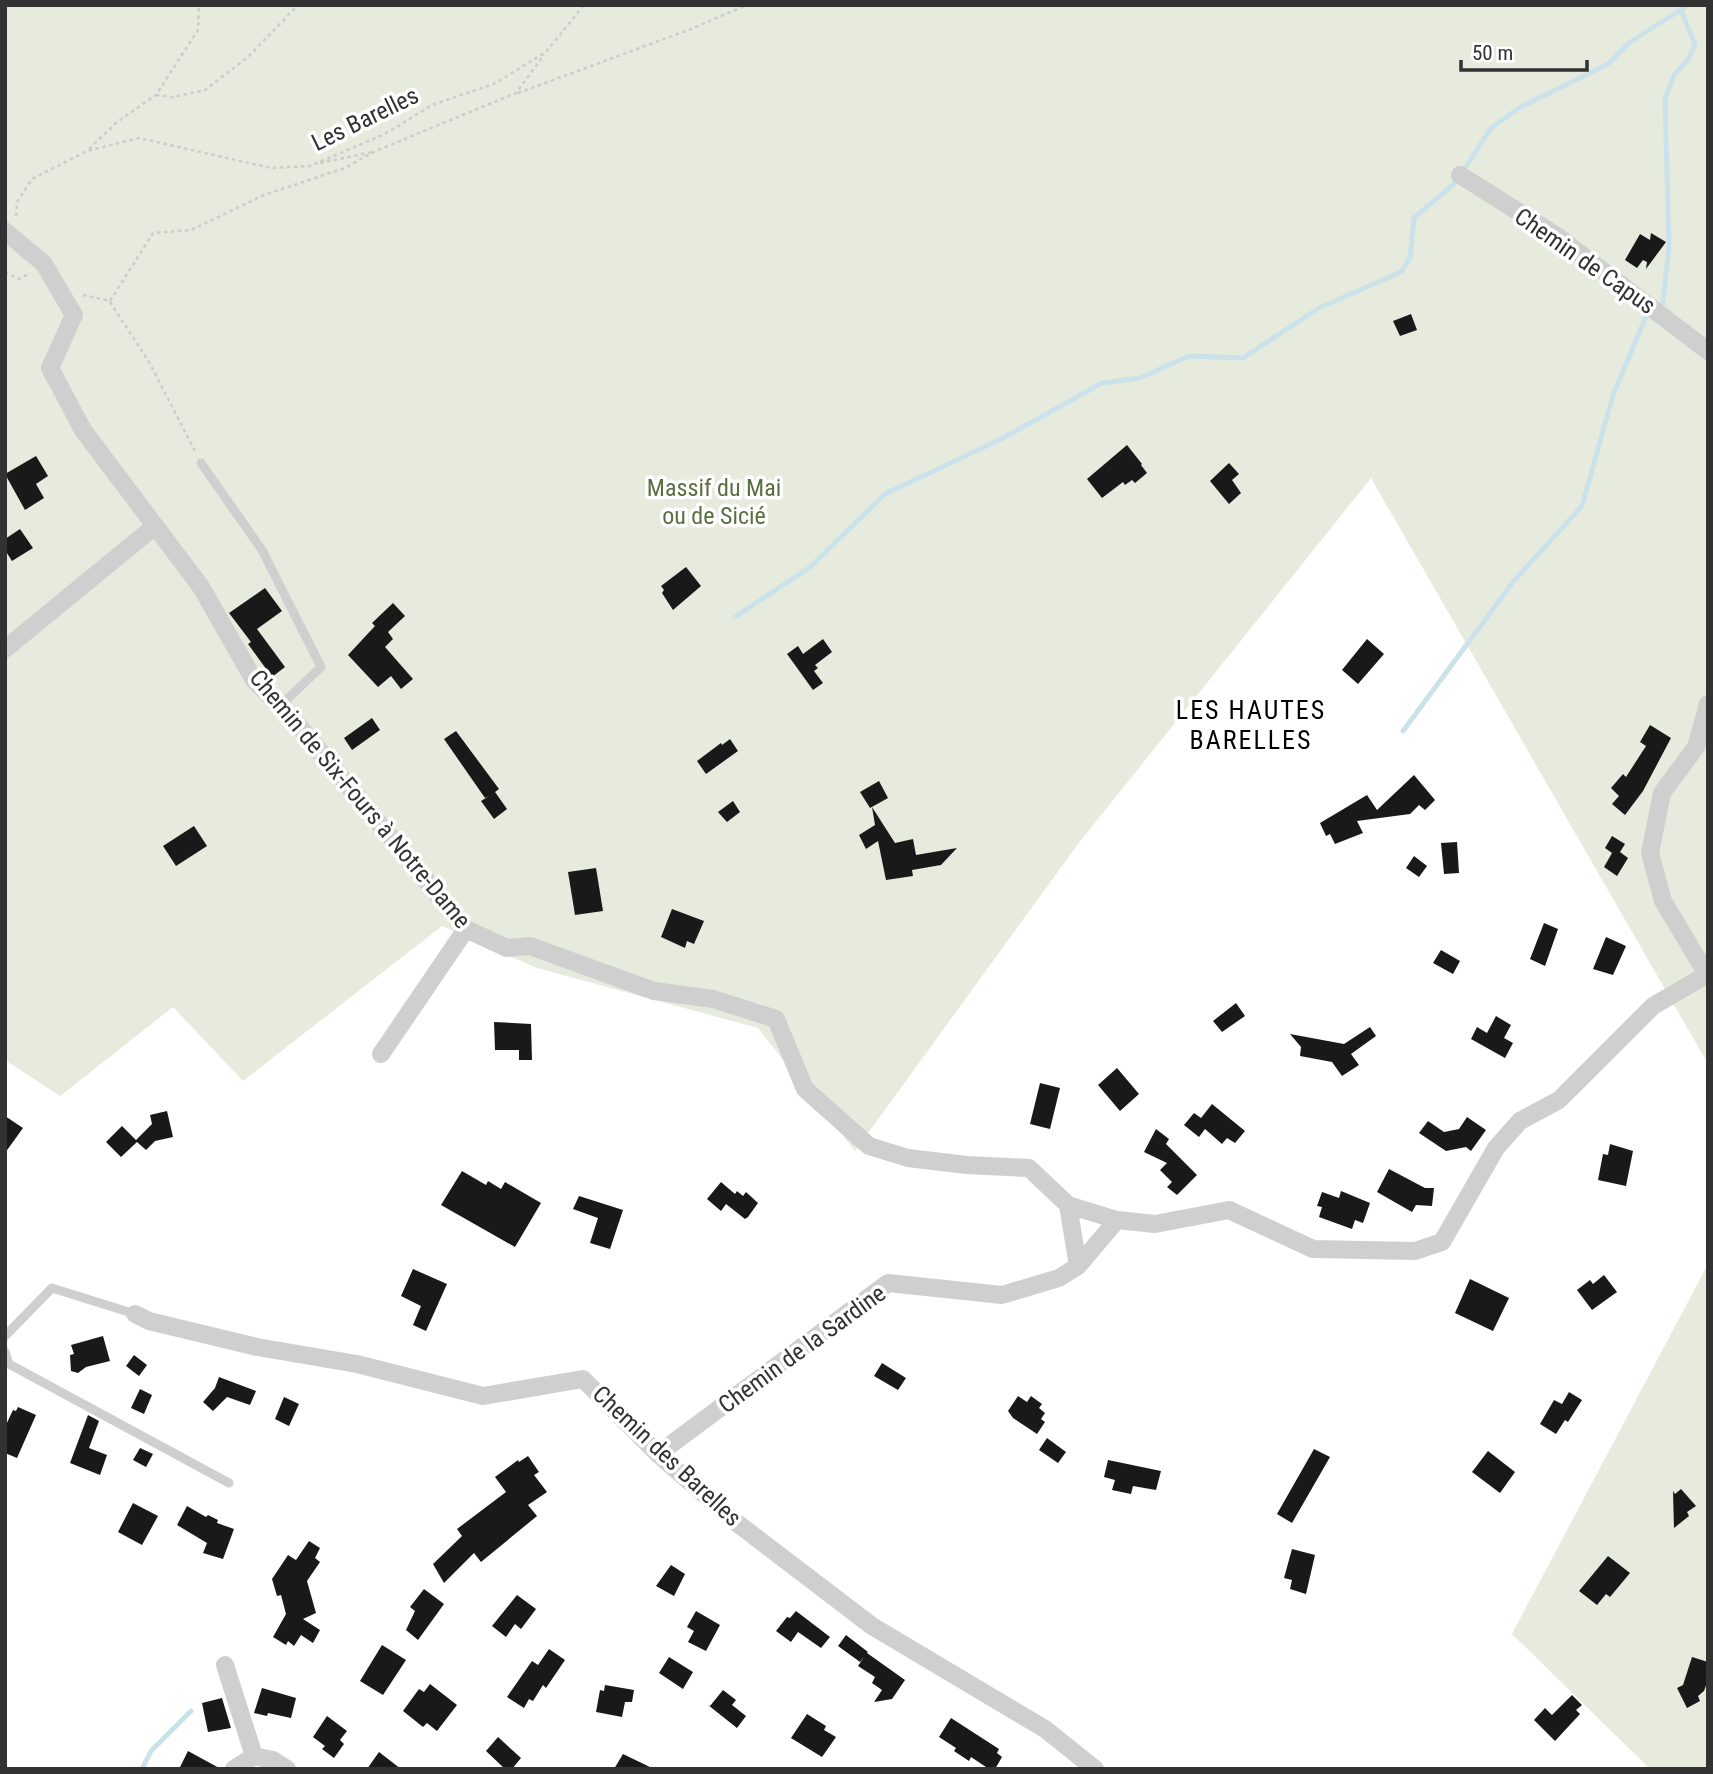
<svg xmlns="http://www.w3.org/2000/svg" width="1713" height="1774" viewBox="0 0 1713 1774" font-family="'Roboto Condensed',sans-serif">
	<style>
		.green { fill: #e7ebde }
		.lines { fill: none; stroke-linecap: round; stroke-linejoin: round }
		.stream { stroke: #cce2eb; stroke-width: 5 }
		.building { fill: #191919 }
		.path { stroke: #ccc; stroke-width: 2.5; stroke-dasharray: 3.5 3.5; stroke-linecap: butt }
		.lane { stroke: #cfcfcf; stroke-width: 9 }
		.street { stroke: #cfcfcf; stroke-width: 18 }
		.labels { text-anchor: middle; dominant-baseline: central; stroke-width: 7; stroke-linejoin: round; paint-order: stroke }
		.street-label { font-size: 24px; fill: #323232; stroke: #fff }
		.park-label { font-size: 24px; fill: #5a6f3f; stroke: #fff }
		.neighbourhood-label { font-size: 26px; letter-spacing: 2px; fill: #000; stroke: #fff }
	</style>
	<rect width="100%" height="100%" fill="#fff"/>
	<path class="green" d="M5,5h1703v1059l-337,-586 -293,366 -223,307 -97,-123 -221,-60 -95,-42 -199,155 -70,-74 -113,89 -55,-36z
		M1708,1264v505h-58l-138,-135z"/>
	<g class="lines">
		<path class="stream" d="M1662,310l7,-62 -4,-149 9,-24 13,-14 8,-16 -14,-35
			M735,617l74,-49 76,-74 118,-56 99,-55 38,-5 49,-22 54,2 76,-50 82,-36 9,-14 4,-40 42,-36 35,-54 28,-20 89,-44 21,-21 59,-38
			M1403,731l110,-149 69,-76 31,-111 34,-81 6,-2
			M142,1769l9,-18 40,-40"/>
	</g>
	<path class="building" d="M1651,233l15,9 -20,27 1,-7 -4,-2 -6,8 -12,-8 15,-26 10,6z
		M1411,314l6,16 -17,6 -7,-15z
		M1127,445l15,19 -1,1 6,8 -12,10 -3,-3 -7,5 -2,-3 -21,16 -15,-19z
		M36,456l12,20 -12,8 8,14 -19,12 -20,-36z
		M1229,463l10,11 -7,6 9,13 -12,11 -19,-23z
		M20,529l13,19 -21,13 -7,-11v-11z
		M686,567l15,19 -28,24 -11,-17 2,-3 -3,-4z
		M265,588l17,23 -25,18 28,38 -13,10 -24,-33 3,-2 -22,-29z
		M393,603l12,13 -17,16 5,7 -8,8 28,32 -12,10 -10,-13 -13,11 -30,-32 27,-29 -3,-3z
		M823,639l9,13 -17,13 3,3 -4,3 9,12 -10,7 -26,-36 11,-8 5,8z
		M1367,639l17,15 -26,30 -16,-14z
		M372,718l8,12 -28,20 -8,-12z
		M1650,725l21,13 -28,53 -18,24 -13,-11 7,-8 -8,-8 12,-14 3,3 20,-31 -6,-4z
		M456,731l43,58 -4,3 12,17 -13,10 -13,-18 8,-5 -4,2 -41,-59z
		M730,739l8,12 -32,23 -9,-13 24,-18 1,2z
		M1414,775l21,25 -10,10 -6,-5 -9,9 -53,7 6,12 -28,11 -5,-10 -4,2 -6,-13 47,-28 10,15z
		M879,781l9,17 -18,10 -10,-16z
		M733,801l7,11 -13,10 -9,-10z
		M872,807l23,36 18,-4 3,16 41,-7 -16,17 -29,5 1,6 -27,4 -8,-39 -12,8 -7,-14 16,-10z
		M194,826l13,20 -31,20 -13,-20z
		M1612,836l13,8 -5,8 8,6 -11,18 -13,-9 8,-14 -7,-5z
		M1457,842l2,31 -15,1 -3,-31z
		M1414,856l13,10 -8,11 -13,-9z
		M596,868l7,43 -28,4 -7,-43z
		M672,909l32,12 -10,23 -7,-3 -2,7 -24,-11z
		M1544,923l14,6 -13,37 -15,-7z
		M1606,937l20,9 -13,29 -20,-6z
		M1441,950l19,11 -7,13 -20,-11z
		M1236,1003l9,13 -23,16 -9,-11z
		M1496,1016l15,9 -7,13 9,5 -8,15 -34,-19 6,-12 10,6z
		M494,1022l37,2 1,36h-13v-10h-24z
		M1370,1027l6,9 -25,18 8,11 -17,11 -10,-14 -32,-6 1,-9 -11,-13 54,10z
		M1117,1068l22,26 -19,17 -22,-26z
		M1040,1083l20,5 -10,41 -20,-5z
		M1212,1104l33,27 -10,12 -8,-5 -5,6 -17,-15 -6,8 -15,-12 10,-12 7,5z
		M167,1111l6,26 -18,4 -9,9 -9,-8 -16,15 -15,-15 16,-16 14,14 16,-16 -2,-9z
		M5,1116l18,12 -18,25z
		M1467,1117l19,13 -15,21 -5,-4 -20,4 -27,-18 9,-12 16,11 15,-3z
		M1156,1129l13,10 -3,5 31,31 -20,20 -10,-8 5,-5 -12,-12 7,-7 -23,-11z
		M1610,1144l23,7 -7,35 -28,-6 5,-26 5,1z
		M1389,1169l36,19h9l-2,18 -16,-1 -4,7 -35,-20z
		M462,1171l24,14 2,-4 13,8 4,-7 36,21 -26,44 -74,-42z
		M721,1182l14,12 2,-3 6,5 3,-4 12,11 -10,14 -3,2 -19,-15 -5,7 -14,-12z
		M1341,1191l29,12 -7,20 -8,-3 -3,9 -33,-12 3,-10 -5,-1 5,-14 17,6z
		M579,1196l44,14 -13,39 -20,-6 8,-25 -25,-9z
		M413,1269l34,15 -21,47 -13,-6 8,-19 -20,-10z
		M1604,1275l13,17 -25,18 -15,-20 13,-10 3,4z
		M1470,1279l39,19 -16,33 -38,-18z
		M103,1336l7,25 -24,6 -8,6 -7,-2 -1,-16 4,-1 -3,-9z
		M134,1355l13,10 -8,11 -13,-10z
		M882,1363l24,15 -8,12 -24,-14z
		M219,1377l37,14 -6,14 -23,-8 -14,14 -10,-9 12,-14z
		M140,1389l12,6 -8,19 -13,-6z
		M1569,1392l13,8 -14,22 -3,-2 -9,14 -16,-10 14,-24 8,4z
		M1018,1396l9,6 4,-6 11,8 -3,4 6,5 -4,6 4,3 -8,12 -24,-16 -5,-7z
		M284,1397l15,7 -10,22 -14,-7z
		M18,1407l18,8 -19,43 -12,-5v-26l8,-17 3,1z
		M88,1415l11,6 -10,27 18,7 -7,20 -30,-12z
		M1047,1438l19,14 -8,11 -19,-13z
		M140,1448l13,6 -7,13 -13,-7z
		M1314,1449l16,8 -38,66 -15,-9z
		M1488,1451l27,21 -15,21 -28,-21z
		M528,1456l11,16 -5,3 13,17 -19,13 9,11 -56,46 -7,-9 -30,30 -11,-19 29,-28 -5,-7 49,-37 -11,-15 23,-17 1,2z
		M1108,1460l53,11 -5,19 -23,-4 -2,8 -19,-4 3,-10 -11,-3z
		M1681,1489l15,17 -9,6 2,4 -15,12 -1,-37 2,3z
		M133,1503l25,13 -16,29 -24,-13z
		M187,1506l19,11 2,-2 10,5 -1,3 17,6 -11,30 -20,-6 4,-10 -30,-18z
		M309,1541l11,7 -5,10 5,4 -13,19 9,32 -13,6 17,11 -7,13 -12,-8 -7,11 -6,-5 -2,4 -13,-8 13,-23 -5,-19 -4,1 -5,-17 16,-24 8,5z
		M1292,1549l23,6 -9,39 -16,-5 2,-9 -8,-2z
		M1608,1556l22,17 -20,24 -4,-3 -9,11 -18,-14z
		M671,1565l14,9 -11,22 -18,-10z
		M424,1589l20,15 -26,36 -12,-10 9,-19 -5,-4z
		M517,1595l19,14 -15,20 -6,-5 -9,13 -14,-11z
		M696,1611l24,14 -14,26 -18,-9 6,-11 -7,-4z
		M796,1611l34,26 -9,11 -23,-16 -7,10 -15,-11 11,-14 3,1z
		M846,1635l22,17 -1,1 38,27 -13,19 -18,3 8,-12 -10,-7 3,-6 -17,-11 6,-9 -4,5 -22,-16z
		M382,1645l24,15 -23,35 -23,-14z
		M549,1649l16,11 -19,28 -3,-3 -10,16 -4,-2 -5,9 -17,-11 25,-36 6,4z
		M669,1657l24,15 -10,17 -24,-16z
		M1692,1657l16,5v18l-4,11 -6,5 2,5 -13,7 -10,-20 6,-3z
		M430,1684l27,21 -20,26 -10,-8 -4,4 -20,-16 16,-22 5,3z
		M605,1685l29,5 -2,12h-7l-3,15 -26,-5 4,-22 4,1z
		M262,1688l34,10 -5,20 -23,-5 -1,3 -13,-3z
		M723,1690l13,10 -4,5 14,11 -9,12 -29,-23 2,1z
		M1572,1695l10,10 -6,5 4,4 -25,27 -21,-21 11,-12 7,7z
		M222,1698l9,30 -23,4 -6,-29z
		M807,1714l19,12 -2,4 12,7 -14,20 -31,-19z
		M327,1716l20,15 -7,9 4,4 -10,14 -12,-9 3,-3 -12,-9z
		M951,1718l48,31 -2,4 5,4 -7,12h-6l-18,-12 -2,4 -15,-10 2,-3 -17,-11z
		M498,1737l23,21 -9,11h-7l-19,-18z
		M188,1751l33,18h-42z
		M379,1752l22,17h-34z
		M623,1754l31,15h-40z"/>
	<g class="lines">
		<path class="path" d="M518,93l173,-64 56,-24
			M156,95l17,2 32,-7 43,-33 50,-52
			M89,149l28,-27 39,-27 42,-65 1,-25
			M378,150l138,-57 28,-38
			M320,163l52,-11
			M16,216l1,-14 15,-23 55,-28 52,-13 132,30 39,-2 75,-32 47,-29 64,-22 50,-31 38,-47
			M5,272l14,7 11,-6
			M83,295l27,6 43,-68 38,-3 73,-35 81,-27 32,-18
			M110,302l39,60 46,89"/>
		<path class="lane" d="M201,463l61,87 59,117 -41,39
			M5,1336l47,-48 83,26
			M5,1352l4,12 220,119"/>
		<path class="street" d="M1460,175l97,61 151,115
			M5,231l39,33 30,51 -24,53 33,62 118,157 53,93 45,46 167,203 41,19 23,-2 124,45 59,8 63,20 29,70 64,57 39,12 59,7 62,3 39,37
			M5,649l150,-123
			M1706,973l-43,-72 -13,-48 12,-60 34,-46 12,-43
			M381,1054l85,-125
			M1117,1220l38,4 74,-14 84,39 102,2 27,-9 54,-94 24,-27 39,-21 94,-94 55,-32
			M135,1314l14,7 108,26 100,17 126,32 100,-17 75,75 79,69 135,103 173,103 50,40
			M658,1454l230,-171 114,12 57,-17 19,-12 39,-46 -49,-15 10,61
			M225,1665l29,91
			M234,1769l20,-13 19,4 14,9"/>
	</g>
	<g class="labels">
		<g class="street-label">
			<text transform="translate(365 119) rotate(-26)">Les Barelles</text>
			<text transform="translate(1585 261) rotate(35)">Chemin de Capus</text>
			<text transform="translate(360 799) rotate(50)">Chemin de Six-Fours à Notre-Dame</text>
			<text transform="translate(802 1349) rotate(-36)">Chemin de la Sardine</text>
			<text transform="translate(667 1456) rotate(43)">Chemin des Barelles</text>
		</g>
		<g class="park-label">
			<text x="714" y="488">Massif du Mai<tspan x="714" dy="28">ou de Sicié</tspan></text>
		</g>
		<g class="neighbourhood-label">
			<text x="1251" y="710">LES HAUTES<tspan x="1251" dy="30">BARELLES</tspan></text>
		</g>
	</g>
	<rect width="1713" height="1774" fill="none" stroke="#323232" stroke-width="14"/>
	<path d="M1461 60v10h126v-10" fill="none" stroke="#323232" stroke-width="3.5"/>
	<text x="1472" y="60" font-size="21" fill="#323232" stroke="#ffffff" stroke-width="5" paint-order="stroke">50 m</text>
</svg>
